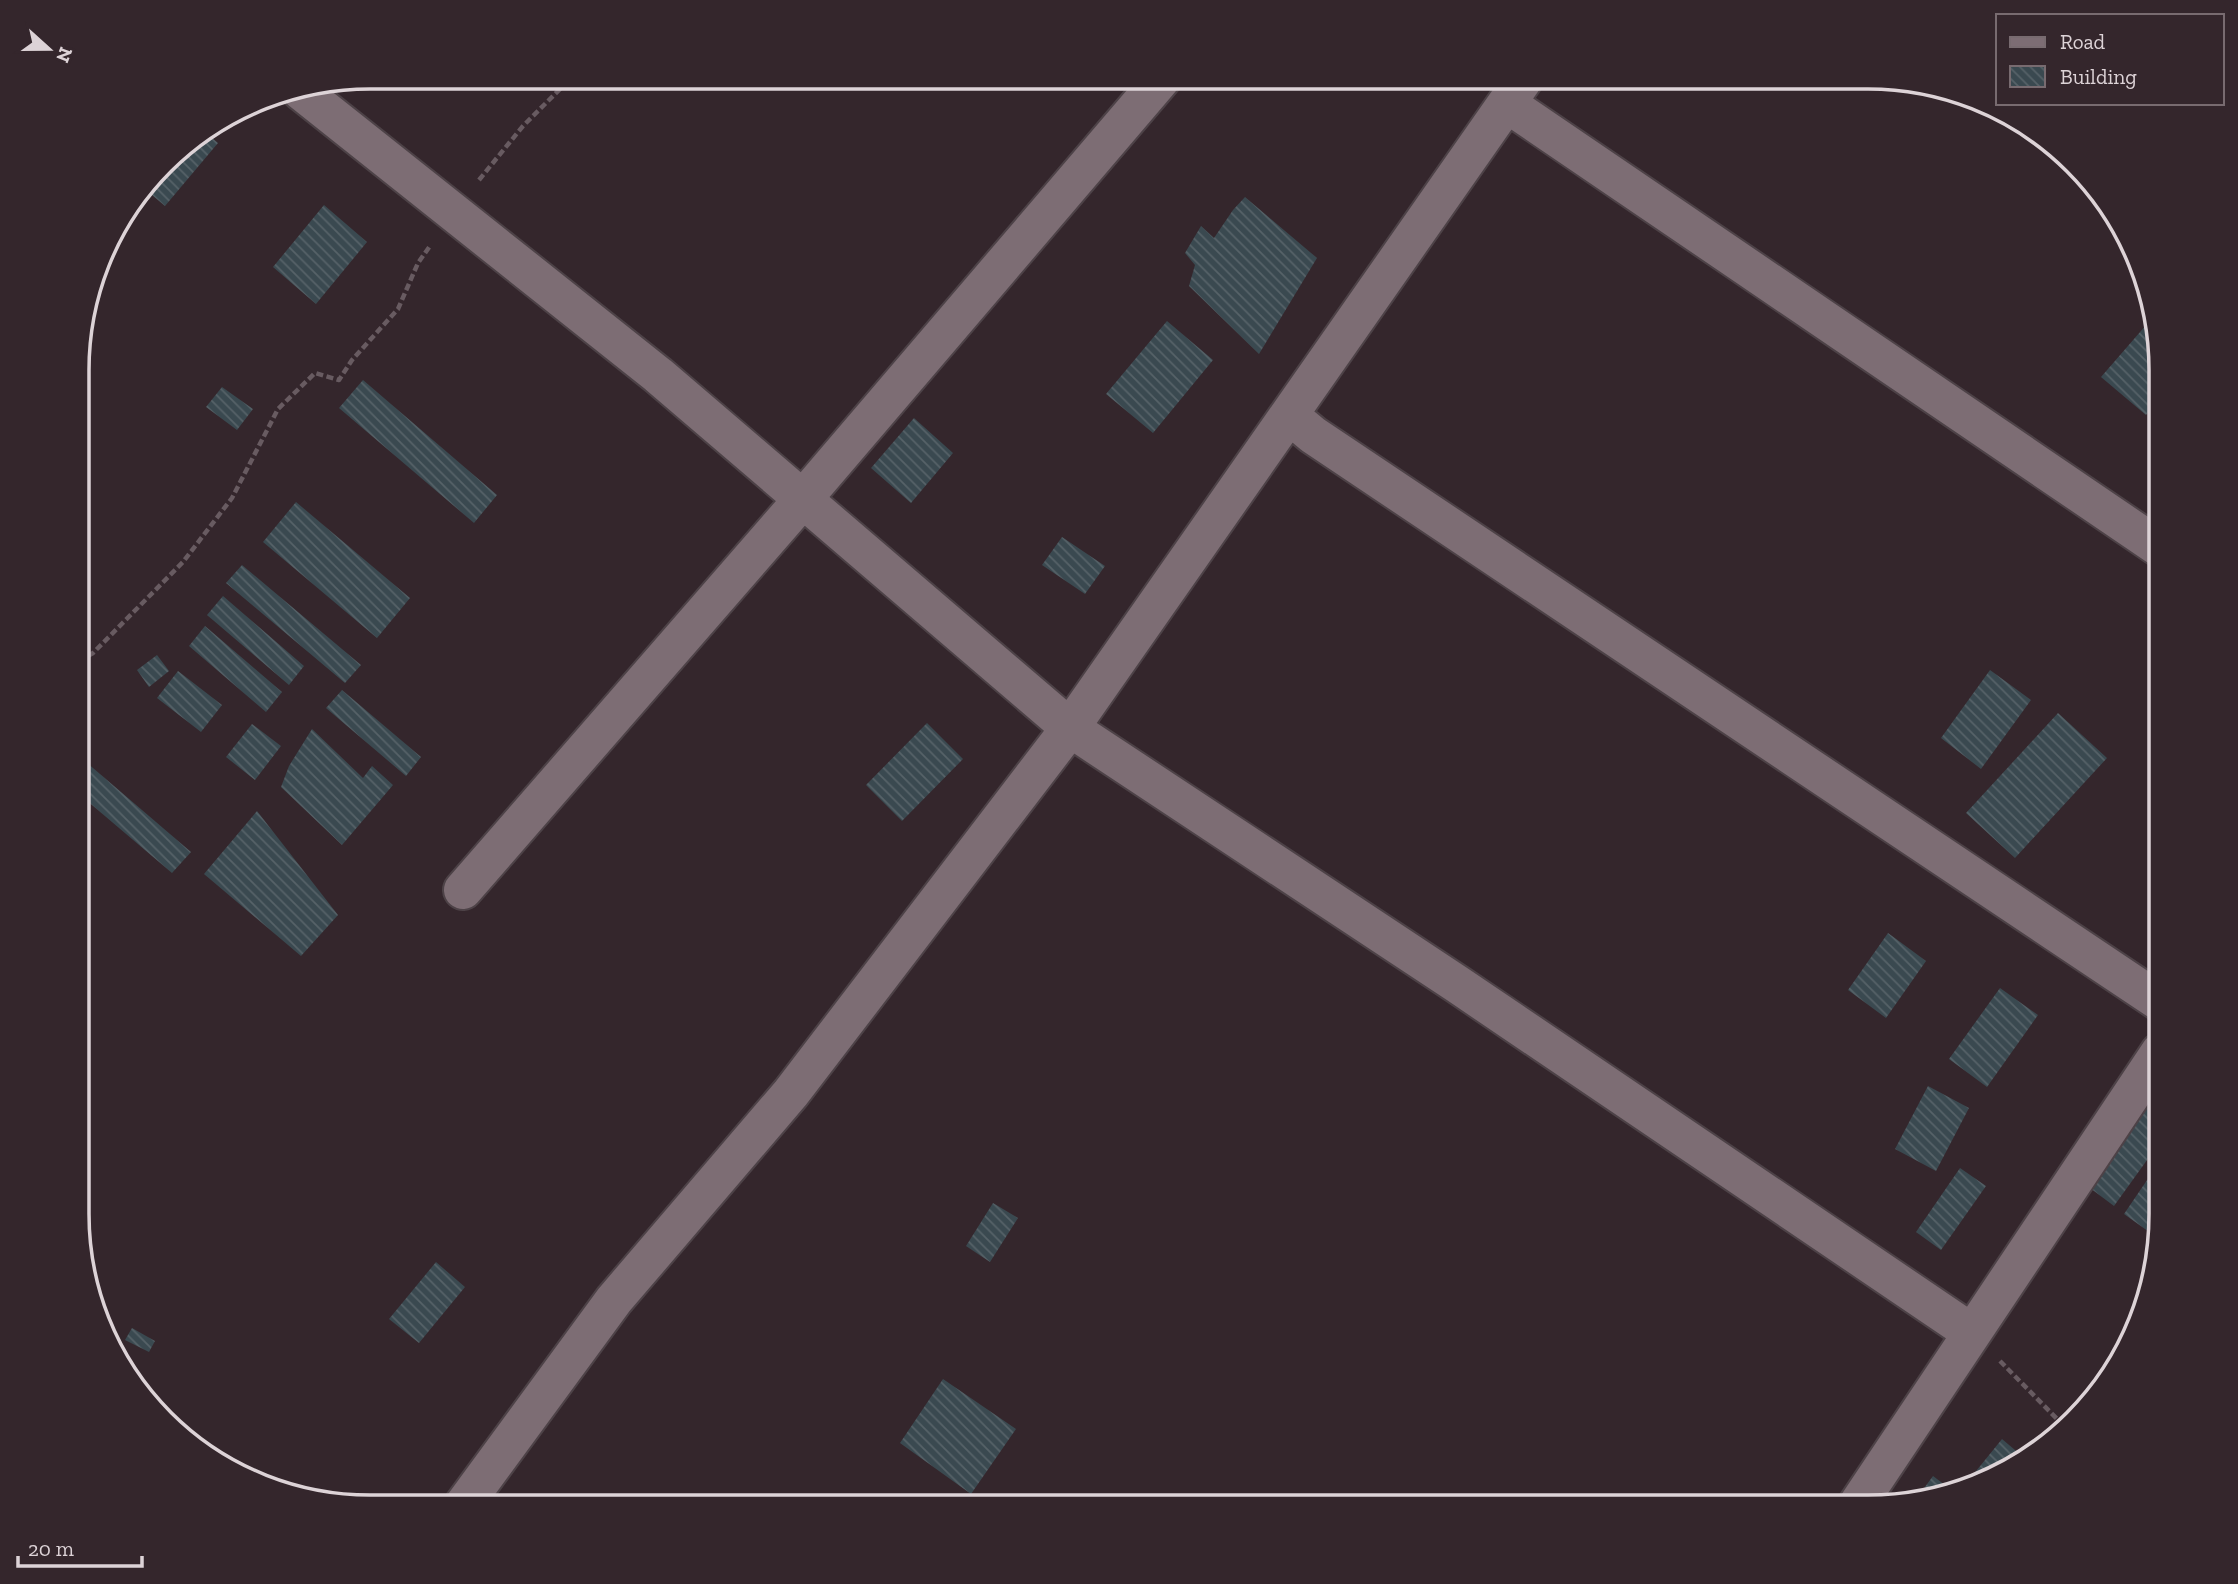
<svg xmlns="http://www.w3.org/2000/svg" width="2238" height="1584" viewBox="0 0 2238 1584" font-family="'Zilla Slab',serif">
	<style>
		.building { fill: url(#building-back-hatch) }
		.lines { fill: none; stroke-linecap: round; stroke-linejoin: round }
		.minor-casing { stroke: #4d4247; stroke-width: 42 }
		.path { stroke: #685b61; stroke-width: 4.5; stroke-dasharray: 7 3.5; stroke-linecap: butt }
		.minor { stroke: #7d6d74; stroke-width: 38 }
		.rim { fill: none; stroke: #ddd3d7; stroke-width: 3.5 }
	</style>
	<defs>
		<pattern id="building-back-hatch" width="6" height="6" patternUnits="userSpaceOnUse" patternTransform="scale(1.75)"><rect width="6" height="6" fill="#3a4950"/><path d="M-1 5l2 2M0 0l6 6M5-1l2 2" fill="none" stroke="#566268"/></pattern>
	</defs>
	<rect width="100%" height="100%" fill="#34262c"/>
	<path class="building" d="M205,132l13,11 -53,63 -19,-16 31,-40z
		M1245,197l72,61 -58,96 -70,-68 6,-21 -10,-12 16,-27 13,12 19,-28z
		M324,205l43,37 -51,62 -43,-37z
		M84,317l6,6 -11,10v-1z
		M1167,321l46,39 -60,73 -47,-39z
		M2147,324l8,6 5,22v46l-14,17 -45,-38z
		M363,380l134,115 -23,28 -135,-115z
		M222,387l31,22 -16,21 -31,-23z
		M914,418l39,35 -42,50 -40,-35z
		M296,502l114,96 -33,40 -114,-96z
		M1062,537l43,29 -20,28 -43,-29z
		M242,565l119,100 -16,18 -119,-100z
		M223,596l81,70 -15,19 -82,-70z
		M205,626l77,66 -16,20 -77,-66z
		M157,655l12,16 -20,16 -12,-17z
		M1990,670l41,30 -50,69 -40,-31z
		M178,671l44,34 -21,27 -44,-34z
		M342,690l79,67 -15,19 -80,-68z
		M2058,713l49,45 -92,100 -49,-45z
		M927,723l36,36 -61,62 -36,-36z
		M252,724l29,22 -26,34 -29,-23z
		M312,729l51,49 9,-12 21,19 -51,60 -61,-58 8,-21z
		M79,756l112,96 -19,21 -93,-79z
		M257,811l81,104 -37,41 -97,-82z
		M1888,933l38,28 -40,57 -38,-28z
		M2000,988l38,27 -51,72 -38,-28z
		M2160,1083v59l-46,64 -28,-21z
		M1928,1086l41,22 -33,63 -41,-22z
		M2160,1161v71l-1,7 -35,-25z
		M1960,1168l26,18 -45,64 -25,-18z
		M993,1203l25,15 -28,44 -24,-16z
		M436,1262l29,25 -46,56 -30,-24z
		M132,1328l23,13 -6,11 -24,-12z
		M943,1379l73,50 -45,65 -71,-51z
		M2002,1439l20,17 -24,21 -27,6 -3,-2z
		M1933,1476l16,12 -30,7z"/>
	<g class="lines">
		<defs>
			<path id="minor" d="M301,91l357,284 412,353 387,256 515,349
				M1509,105l651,443
				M1289,415l24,20 847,567
				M463,890l339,-390 361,-423
				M463,1506l151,-206 177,-207 279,-365 455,-651
				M1856,1507l304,-455"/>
		</defs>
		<use href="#minor" class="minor-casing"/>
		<path class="path" d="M479,180l44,-54 49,-49
			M79,661l14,-8 90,-91 49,-64 46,-89 37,-36 24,7 13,-20 46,-51 20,-46 12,-17
			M2000,1361l62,63"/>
		<use href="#minor" class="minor"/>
	</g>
	<path d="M0 0H2238V1584H0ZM370 89H1868A281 281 0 0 1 2149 370V1214A281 281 0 0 1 1868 1495H370A281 281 0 0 1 89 1214V370A281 281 0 0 1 370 89Z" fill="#34262c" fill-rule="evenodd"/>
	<path class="rim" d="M370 89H1868A281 281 0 0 1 2149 370V1214A281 281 0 0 1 1868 1495H370A281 281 0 0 1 89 1214V370A281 281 0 0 1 370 89Z"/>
	<rect x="1996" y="14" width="228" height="91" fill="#34262c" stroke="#786b70" stroke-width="2"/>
	<rect x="2010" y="37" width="35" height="10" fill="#7d6d74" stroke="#786b70" stroke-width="2"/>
	<text x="2060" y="49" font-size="21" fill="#ddd3d7">Road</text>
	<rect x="2010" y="66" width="35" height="21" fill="url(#building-back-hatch)" stroke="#786b70" stroke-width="2"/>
	<text x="2060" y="84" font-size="21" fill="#ddd3d7">Building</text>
	<g transform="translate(49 49) rotate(111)" stroke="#34262c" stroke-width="5" paint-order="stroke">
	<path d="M0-5L12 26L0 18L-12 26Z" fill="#ddd3d7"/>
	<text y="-10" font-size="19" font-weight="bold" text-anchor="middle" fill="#ddd3d7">N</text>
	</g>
	<path d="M18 1556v10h124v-10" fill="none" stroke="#ddd3d7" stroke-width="3.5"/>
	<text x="28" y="1556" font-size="21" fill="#ddd3d7" stroke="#34262c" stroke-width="5" paint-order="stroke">20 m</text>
</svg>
